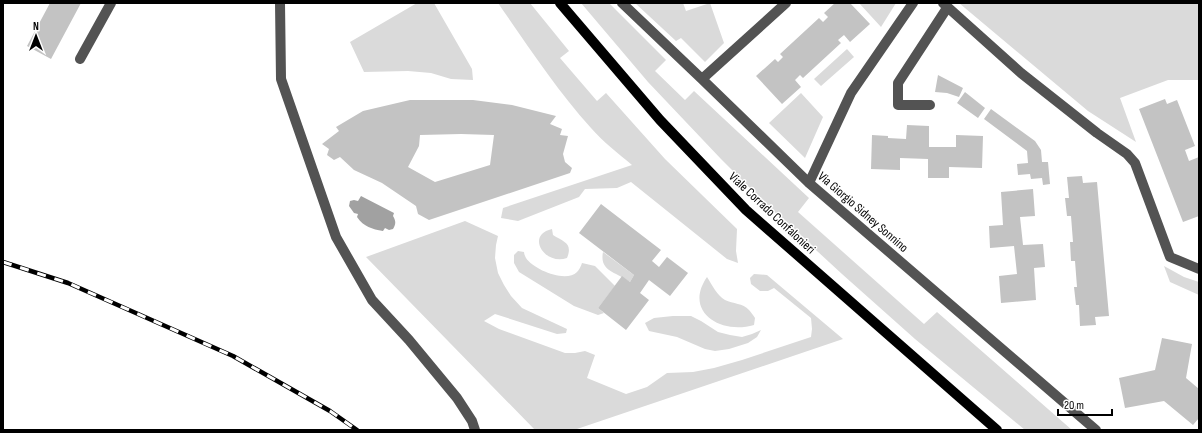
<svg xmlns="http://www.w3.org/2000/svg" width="1202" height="433" viewBox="0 0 1202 433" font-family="'Sofia Sans Condensed',sans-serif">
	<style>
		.green { fill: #dadada }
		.water { fill: #a1a1a1 }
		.building { fill: #c3c3c3; fill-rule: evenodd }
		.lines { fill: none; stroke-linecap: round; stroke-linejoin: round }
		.minor { stroke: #535353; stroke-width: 10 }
		.major { stroke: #000; stroke-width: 10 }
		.rail-casing { stroke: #000; stroke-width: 4.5 }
		.rail { stroke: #fff; stroke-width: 3; stroke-dasharray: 9; stroke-linecap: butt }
		.labels { text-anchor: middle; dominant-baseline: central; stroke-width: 3; stroke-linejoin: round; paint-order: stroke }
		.street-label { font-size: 13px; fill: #000; stroke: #fff }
	</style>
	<rect width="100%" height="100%" fill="#fff"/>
	<path class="green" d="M417,3h17l38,66 1,11 -22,-1 -20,-6 -23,-2 -44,1 -14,-30z
		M498,3h32l39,48 -9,7 37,43 9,-8 59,66 72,70 -1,22 2,12 -11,-4 -96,-77 -14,6 -32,1 -6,8 -61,24 -17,-3 2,-10 129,-43c-14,-12 -29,-23 -41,-37 -35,-39 -63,-82 -93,-125z
		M581,3h28l57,57 -11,11 30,29 9,-9 115,107 -11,14 126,112 13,-12 135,118h-47l-110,-91 -73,-65 -76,-70 -45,-45 -73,-77z
		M635,3h48l3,8 24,-8 14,40 -19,19 -24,-24 -5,3z
		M859,3h37l-15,24z
		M959,3h240v77h-31l-48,18 16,44 -48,-31z
		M847,49l7,8 -33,29 -7,-7z
		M801,93l22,24 -18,41 -36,-35z
		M465,221l33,15 -2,9 -1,13 3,15 6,12 7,11 11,12 45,21 -1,4 -9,1 -62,-20 -11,7 15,8 66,24h10l10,-2 10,4 -8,23 39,16 21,-7 20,-14 26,-1 21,-4 28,-8 69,-23 1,-8 -1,-11 -37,-30 -6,3h-8l-9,-7 -1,-6 4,-4 13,1 76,64 -269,91h-39l-169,-173z
		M552,229l1,6c11,7 20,8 14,23 -22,8 -42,-23 -15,-29z
		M518,251l6,1c0,2 1,4 2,6 8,12 40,25 51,14 2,-2 4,-6 5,-9l13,3 20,20 -17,22 6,5 -6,2 -24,-9 -55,-34 -5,-9v-8z
		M603,252l31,23 -4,7c-13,-10 -31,-10 -27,-30z
		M1164,266l20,11 15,5v13l-29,-13z
		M707,277c5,8 10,18 18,23 8,4 18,3 24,10 2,2 4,5 6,8l-1,7c-33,10 -71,-13 -47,-48z
		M673,316h18l10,5 17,11 12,3 12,2 10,-3 9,-4 -4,7 -9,6 -19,6 -14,2 -10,-2 -28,-12 -28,-6 -4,-8 9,-5z"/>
	<path class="water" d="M361,196l33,17 -1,3c3,5 3,8 0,13l-4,1 -4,-2 -2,3c-11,-2 -19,-4 -26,-14l1,-3 -4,-1 -5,-7 1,-5 4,-1 4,1z"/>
	<path class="building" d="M50,3h31l-30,56 -24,-13z
		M835,3h15l20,21 -20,18 -6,-7 -6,5 3,3 -38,35 -3,-3 -5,5 6,7 -19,17 -26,-28 19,-17 3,3 5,-5 -3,-3 39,-36 4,4 5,-5 -4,-4z
		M938,75l25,13 -4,9 -12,-4 -12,-1z
		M965,92l20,16 -7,10 -21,-15z
		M1165,99l2,5 10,-4 18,46 -10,4 4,11 10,-4v59l-16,6 -44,-113z
		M410,100h63l39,5 44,11 -6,8 12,5 -2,6 8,1 -5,18 2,8 7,6 -2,5 -141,47 -11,-6 -2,-8 -34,-23 -28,-13 -14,-13 -6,3 -7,-5 2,-6 -7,-5 17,-13 -3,-4 27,-16zM461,134l33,1 -4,30 -55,17 -27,-15 11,-21 1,-11z
		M991,109l44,32 6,9 1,12h6l2,22 -7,1 -1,-7 -11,1 -1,-5 -12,1 -1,-11 11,-1 -1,-12 -43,-32z
		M907,125l22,1v21h27v-12l27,1 -1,32 -33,-1v11h-21v-19l-28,-1v12l-29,-1 1,-34 16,1v2l18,1z
		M1082,176l1,7 14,-1 12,134 -14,1 1,8 -16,1 -1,-21h-3l-2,-18h3l-2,-26h-4l-1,-19h3l-2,-26h-4l-2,-18h4l-2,-21z
		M1033,189l2,27 -15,1 3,28 20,-1 2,23 -11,1 2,32 -35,3 -2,-27 18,-2 -3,-28 -24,2 -1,-22 14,-1 -2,-33z
		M601,204l60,46 -9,11 7,6 8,-10 21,16 -18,23 -21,-16 -9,13 9,7 -23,30 -28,-22 24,-32 8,6 4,-7 -55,-42z
		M1162,338l30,6 -6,34 13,11v29l-6,7 -29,-24 -39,7 -6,-30 36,-8z"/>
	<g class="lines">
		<path class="minor" d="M280,3l1,76 55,158 36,63 37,40 48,58 15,23 3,9
			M622,3l80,76 107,104 287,247
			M943,3l78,70 76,60 30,21 8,9 35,94 29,12
			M80,59l31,-56
			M702,79l84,-76
			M930,105h-32v-22l49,-75
			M809,183l42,-90 62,-90"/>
		<path class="major" d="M560,3l100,117 86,90 251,220"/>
		<defs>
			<path id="rail" d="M3,262l65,21 165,73 97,55 27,19"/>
		</defs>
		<use href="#rail" class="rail-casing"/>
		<use href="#rail" class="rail"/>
	</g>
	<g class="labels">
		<g class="street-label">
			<text transform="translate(863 212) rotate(41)">Via Giorgio Sidney Sonnino</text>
			<text transform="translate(772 213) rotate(43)">Viale Corrado Confalonieri</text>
		</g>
	</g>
	<rect width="1202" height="433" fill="none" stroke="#000000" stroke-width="8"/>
	<g transform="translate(36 36)" stroke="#ffffff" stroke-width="3" paint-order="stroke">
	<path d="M0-3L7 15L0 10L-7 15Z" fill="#000000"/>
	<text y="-6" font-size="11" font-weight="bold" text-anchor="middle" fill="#000000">N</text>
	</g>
	<path d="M1058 409v6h54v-6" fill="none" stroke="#000000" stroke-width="2"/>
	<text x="1064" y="409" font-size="12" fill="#000000" stroke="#ffffff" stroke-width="3" paint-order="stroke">20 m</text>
</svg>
